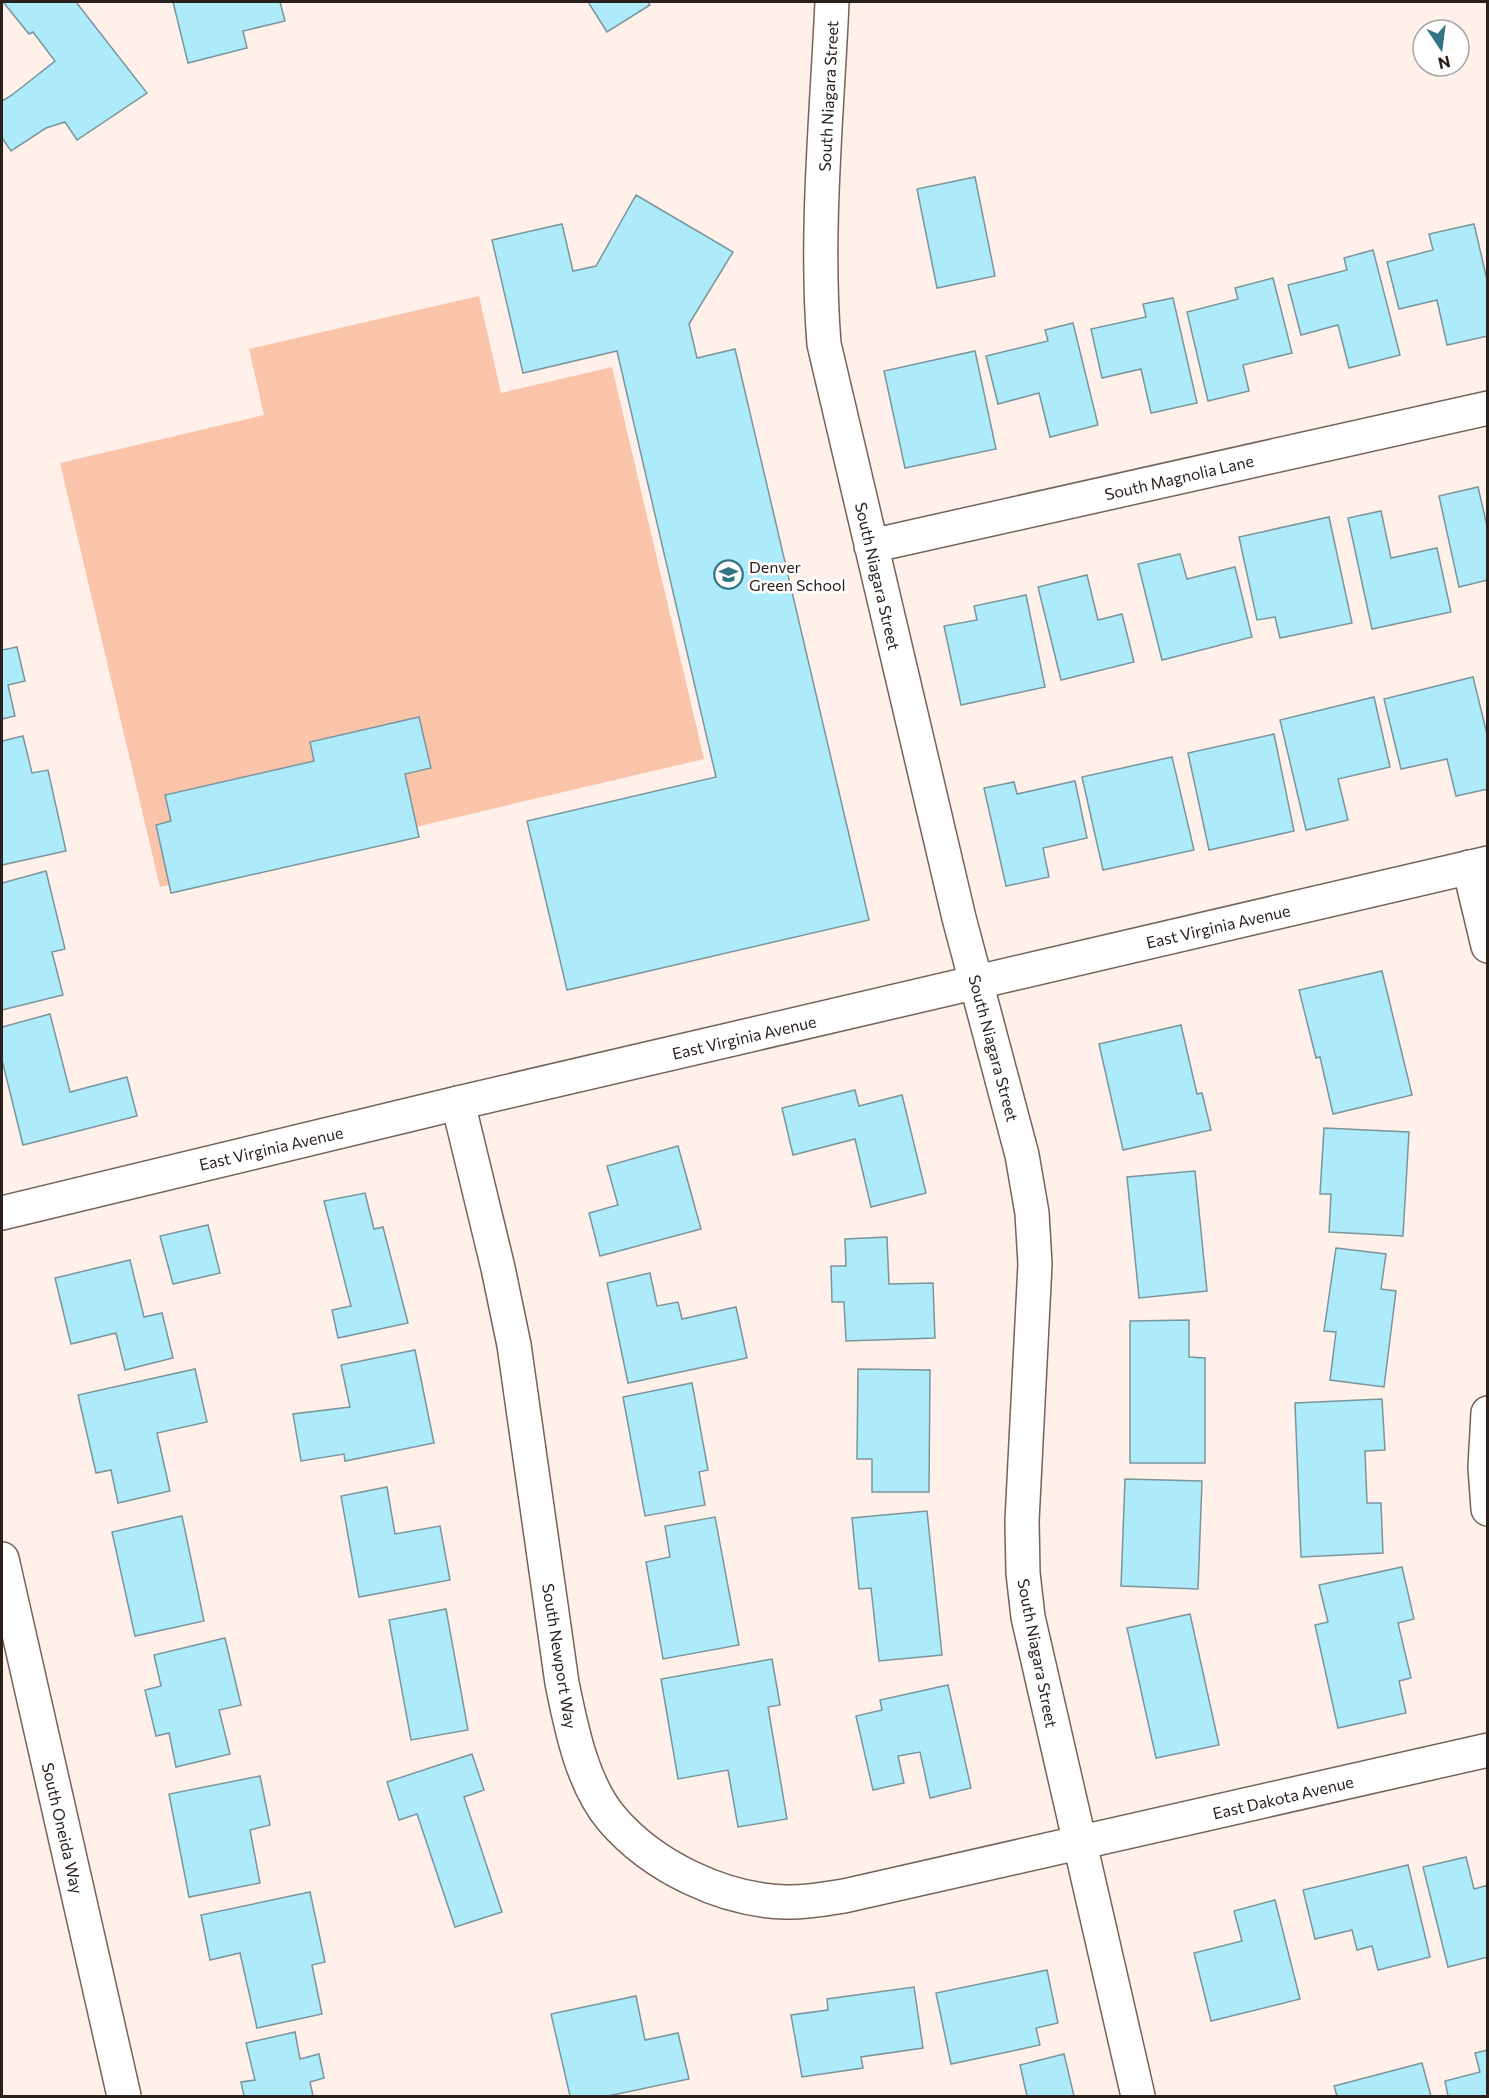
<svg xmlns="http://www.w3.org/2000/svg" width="1489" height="2098" viewBox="0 0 1489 2098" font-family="Commissioner,sans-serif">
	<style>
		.green { fill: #fac4aa }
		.building { fill: #adeafa; stroke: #7b959d; stroke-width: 1.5 }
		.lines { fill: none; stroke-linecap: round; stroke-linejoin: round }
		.minor-casing { stroke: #776258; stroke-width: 36 }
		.tertiary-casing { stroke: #776258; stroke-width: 36 }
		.minor { stroke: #fff; stroke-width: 33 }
		.tertiary { stroke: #fff; stroke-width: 33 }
		.labels { text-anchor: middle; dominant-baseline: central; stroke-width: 5; stroke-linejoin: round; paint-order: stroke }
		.street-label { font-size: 16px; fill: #2a211d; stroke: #fff }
		.poi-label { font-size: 16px; fill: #2a211d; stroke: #fff; text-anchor: start }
	</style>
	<rect width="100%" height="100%" fill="#fff0e9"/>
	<path class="green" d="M479,296l22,97 111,-26 92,392 -544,128 -100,-424 204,-48 -15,-66z"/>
	<path class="building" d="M3,2h73l71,91 -70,47 -12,-18 -19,6 -35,23 -9,-13v-37l10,-6 43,-34 -22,-29 -4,2z
		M173,2h107l5,19 -42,10 4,17 -59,15z
		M588,2h60l2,3 -43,27z
		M975,177l20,99 -58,12 -20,-99z
		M636,195l97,57 -44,72 8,34 38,-9 134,571 -302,70 -40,-169 189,-44 -99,-426 -94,22 -31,-133 70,-16 11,47 23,-5z
		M1474,224l14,60v52l-41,9 -10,-45 -38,9 -12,-47 46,-12 -4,-16z
		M1373,250l27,105 -51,13 -11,-43 -37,10 -13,-50 59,-15 -3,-12z
		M1273,278l19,75 -49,12 6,26 -41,10 -21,-89 51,-13 -3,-11z
		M1173,298l24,105 -46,10 -10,-44 -39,9 -11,-49 55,-12 -3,-13z
		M1073,323l25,102 -48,12 -11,-44 -41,11 -12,-48 62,-15 -3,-11z
		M975,351l21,98 -91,19 -21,-97z
		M1478,487l10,43v50l-29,7 -20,-91z
		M1381,511l10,47 46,-10 14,64 -79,17 -24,-111z
		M1329,517l23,106 -72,15 -5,-21 -18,3 -18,-83z
		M1180,554l7,25 48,-12 17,70 -90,23 -24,-96z
		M1087,575l11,45 24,-6 12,48 -73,18 -23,-93z
		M1026,595l19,92 -84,18 -17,-79 33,-6 -3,-14z
		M17,647l8,34 -17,4 7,31 -13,3v-69z
		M1473,677l15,61v51l-32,7 -9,-37 -46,10 -17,-70z
		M1374,697l16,70 -52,12 10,41 -42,10 -26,-110z
		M419,717l12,51 -26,6 14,63 -248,56 -15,-68 15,-4 -6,-26 149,-34 -4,-19z
		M1274,734l20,97 -85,19 -21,-97z
		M23,736l9,37 16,-3 18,81 -64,14v-124z
		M1172,757l22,93 -91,20 -21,-93z
		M1075,781l12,57 -44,10 6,29 -43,9 -22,-98 30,-6 3,12z
		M46,871l19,78 -13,3 11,43 -61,15v-127z
		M1382,971l30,124 -79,19 -13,-57 -4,1 -17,-68z
		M50,1014l20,78 57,-15 10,39 -114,29 -21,-85v-33z
		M1181,1025l16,69 5,-1 9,37 -88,20 -24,-106z
		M855,1090l4,16 43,-11 24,98 -55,14 -16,-68 -62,16 -11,-47z
		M1324,1128l85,4 -6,104 -74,-4 2,-38h-11z
		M678,1146l23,83 -101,27 -11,-43 29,-8 -11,-39z
		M1195,1171l12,120 -68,7 -12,-121z
		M365,1193l9,36 9,-2 25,96 -70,15 -6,-28 19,-4 -27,-105z
		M208,1225l12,48 -47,11 -13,-48z
		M887,1237l2,47 44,-1 2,55 -89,3 -2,-39h-12l-1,-36h15l-1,-27z
		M1336,1248l50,6 -5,35 15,2 -12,96 -54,-7 6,-48 -12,-1z
		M130,1260l14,57 18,-4 11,45 -48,12 -9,-37 -45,11 -16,-66z
		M650,1273l7,33 21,-4 4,17 54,-12 11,51 -119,25 -21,-100z
		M1189,1320v37l16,1v105h-75v-142z
		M415,1350l19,93 -89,18 -1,-7 -43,7 -8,-47 57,-7 -9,-42z
		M195,1369l12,53 -50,11 13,58 -52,12 -7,-33 -15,3 -18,-78z
		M858,1369l72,1 -1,122h-57v-33h-15z
		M692,1383l16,87 -9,2 6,33 -60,11 -22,-119z
		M1382,1399l3,51 -20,1 2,52h14l2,50 -82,4 -6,-154z
		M1125,1479l77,2 -4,108 -77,-3z
		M387,1487l8,47 45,-8 10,54 -91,17 -18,-101z
		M927,1511l15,144 -63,6 -8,-73 -12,1 -7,-71z
		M182,1516l22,105 -69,15 -23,-104z
		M715,1517l24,128 -76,14 -17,-97 24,-5 -5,-31z
		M1402,1567l12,52 -16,4 13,55 -12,3 7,32 -68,15 -23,-103 13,-3 -9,-37z
		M446,1609l22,121 -57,10 -22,-120z
		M1190,1614l29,131 -63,13 -29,-130z
		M225,1638l16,67 -22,5 11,44 -54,13 -7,-34 -13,3 -11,-46 16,-4 -7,-31z
		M772,1659l8,46 -12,2 19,112 -49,8 -10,-57 -50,9 -17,-100z
		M948,1685l23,103 -41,10 -10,-46 -22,4 6,27 -31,7 -17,-74 26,-6 -2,-10z
		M472,1754l12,36 -20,7 38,115 -47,15 -38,-113 -18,6 -12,-38z
		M260,1776l10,49 -20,5 10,53 -71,14 -20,-103z
		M1466,1857l8,32 14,-4v72l-40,10 -25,-100z
		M1408,1865l22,92 -52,13 -6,-24 -15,4 -5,-20 -37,9 -12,-49z
		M310,1892l15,70 -13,3 10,49 -65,14 -17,-75 -30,7 -9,-45z
		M1275,1900l25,99 -89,22 -17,-68 48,-12 -8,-30z
		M1047,1970l11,53 -22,5 4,17 -89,19 -15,-71z
		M914,1987l9,61 -62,9 2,11 -61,9 -11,-62 37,-5 -1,-11z
		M636,1996l9,44 33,-7 11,46 -81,17h-38l-19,-82z
		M295,2032l5,27 19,-5 5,24 -14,4 3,14h-69l-3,-14 14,-2 -9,-37z
		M1488,2050v46h-40l-3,-15 35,-9 -5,-19z
		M1064,2054l10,42h-47l-7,-31z
		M1422,2063l9,33h-94l-3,-10z"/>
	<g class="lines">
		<defs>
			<path id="minor" d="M832,2c-5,112 -17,230 -8,342l135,574 63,237 10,58 3,51 -13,257 1,52 5,44 110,479
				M871,546l617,-138
				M1469,867l19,79
				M458,1103l40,165 16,77 48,338c9,44 20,101 50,136 41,48 111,81 173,83 20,1 40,-3 59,-6l644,-146
				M1488,1413l-3,54 3,42
				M2,1559l122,537"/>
			<path id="tertiary" d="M2,1213l456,-110 1030,-240"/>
		</defs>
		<use href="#minor" class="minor-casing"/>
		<use href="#tertiary" class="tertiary-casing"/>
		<use href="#minor" class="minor"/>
		<use href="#tertiary" class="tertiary"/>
	</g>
	<defs>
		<symbol id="school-ring" viewBox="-11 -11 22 22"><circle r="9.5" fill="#fff" stroke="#317584" stroke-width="1.5"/><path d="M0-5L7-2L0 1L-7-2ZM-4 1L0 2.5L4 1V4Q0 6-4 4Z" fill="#317584"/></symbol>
	</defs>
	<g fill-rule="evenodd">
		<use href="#school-ring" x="712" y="558" width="33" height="33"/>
	</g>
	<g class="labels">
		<g class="street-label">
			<text transform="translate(828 96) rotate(-87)">South Niagara Street</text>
			<text transform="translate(1179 477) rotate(-13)">South Magnolia Lane</text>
			<text transform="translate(878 576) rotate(77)">South Niagara Street</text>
			<text transform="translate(1218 926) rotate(-13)">East Virginia Avenue</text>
			<text transform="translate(744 1037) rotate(-13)">East Virginia Avenue</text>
			<text transform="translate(994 1048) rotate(75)">South Niagara Street</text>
			<text transform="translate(271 1148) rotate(-13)">East Virginia Avenue</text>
			<text transform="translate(1038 1653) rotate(79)">South Niagara Street</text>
			<text transform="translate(560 1656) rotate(81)">South Newport Way</text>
			<text transform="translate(1283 1797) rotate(-13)">East Dakota Avenue</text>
			<text transform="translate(63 1828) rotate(77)">South Oneida Way</text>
		</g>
		<g class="poi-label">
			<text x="749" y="566">Denver<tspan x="749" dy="18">Green School</tspan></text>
		</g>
	</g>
	<rect width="1489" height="2098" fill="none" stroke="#2a211d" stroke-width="6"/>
	<g transform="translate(1441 48) rotate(167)"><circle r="28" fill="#ffffff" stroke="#aaa6a5" stroke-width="1.5"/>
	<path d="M0-4.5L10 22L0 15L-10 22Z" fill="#317584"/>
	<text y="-9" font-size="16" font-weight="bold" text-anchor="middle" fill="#2a211d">N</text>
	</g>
</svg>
